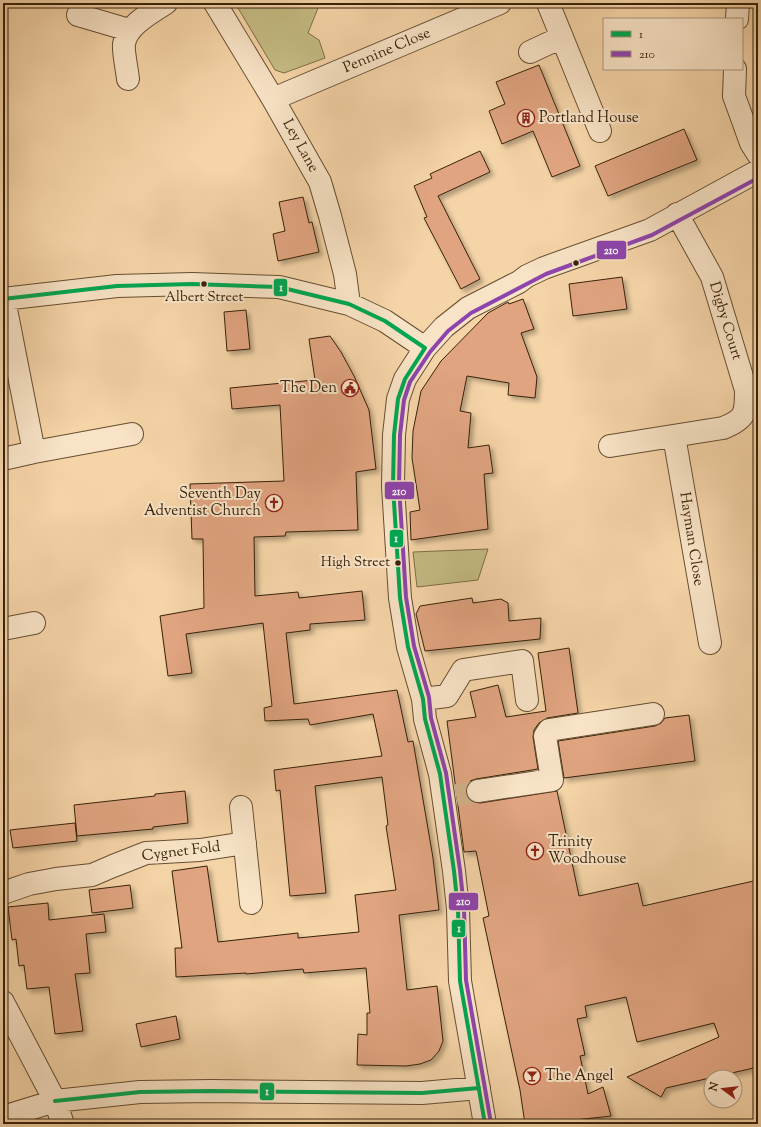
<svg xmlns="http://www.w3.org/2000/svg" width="761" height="1127" viewBox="0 0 761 1127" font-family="'Sorts Mill Goudy',serif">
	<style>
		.green { fill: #c4bb82; stroke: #7e6e46 }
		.building { fill: #e0a480; stroke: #37220a; filter: url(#shadow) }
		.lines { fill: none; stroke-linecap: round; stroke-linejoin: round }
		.minor-tunnel { stroke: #cfb088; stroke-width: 22; stroke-dasharray: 22 11; stroke-linecap: butt }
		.minor-casing { stroke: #664e31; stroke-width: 24 }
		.minor { stroke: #f8e3c6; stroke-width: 22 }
		.bus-1-casing { stroke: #f8e3c6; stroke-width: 7 }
		.bus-2-casing { stroke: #f8e3c6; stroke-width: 7 }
		.bus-1 { stroke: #00a651; stroke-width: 4 }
		.bus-2 { stroke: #8e44ad; stroke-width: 4 }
		.bus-dot { fill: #37220a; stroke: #f8e3c6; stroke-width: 1.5 }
		.labels { text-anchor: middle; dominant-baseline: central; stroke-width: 4; stroke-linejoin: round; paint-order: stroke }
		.bus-label { font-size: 14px; fill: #37220a; stroke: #f8e3c6 }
		.street-label { font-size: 15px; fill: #37220a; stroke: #f8e3c6 }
		.poi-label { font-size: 15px; fill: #37220a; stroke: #f8e3c6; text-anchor: start }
		.line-badge { stroke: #f8e3c6; stroke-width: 1.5 }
		.badge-label { font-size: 11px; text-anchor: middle; font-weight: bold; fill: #fff }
	</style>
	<defs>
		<filter id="shadow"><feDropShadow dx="3.5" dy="3.5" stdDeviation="2" flood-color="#0004"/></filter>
	</defs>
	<rect width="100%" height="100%" fill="#f5d4a7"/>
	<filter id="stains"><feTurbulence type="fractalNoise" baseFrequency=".005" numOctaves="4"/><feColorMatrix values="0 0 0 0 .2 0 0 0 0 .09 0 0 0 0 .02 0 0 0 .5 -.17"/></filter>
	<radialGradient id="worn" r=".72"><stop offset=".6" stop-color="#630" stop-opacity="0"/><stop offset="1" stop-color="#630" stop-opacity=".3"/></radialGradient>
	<path class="green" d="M235,3h85l-12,30 11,7 6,18 -41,15 -9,-3z
		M488,549l-10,31 -61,7 -4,-35z"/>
	<path class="building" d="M539,65l41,101 -28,11 -19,-46 -31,13 -13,-33 16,-7 -9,-22z
		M684,129l13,31 -89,36 -13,-30z
		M480,151l10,21 -52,24 42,83 -19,10 -37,-71 3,-1 -13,-31 18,-8 -2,-4z
		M303,197l6,26 3,-1 7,30 -41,9 -5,-27 12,-3 -6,-29z
		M622,277l5,32 -54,7 -4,-32z
		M523,299l11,30 -13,4 16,44 -2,21 -27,-3 1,-12 -42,-7 -7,35 11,2 -3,35 21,-3 4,28 -9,1 4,55 -77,11 -1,-28 10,-2 -8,-52 1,-27 8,-40 20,-30 47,-48 20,-11 1,2z
		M246,310l4,39 -23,2 -3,-39z
		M330,336l11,16 13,24 15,34 7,59 -20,3 2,58 -72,2 -1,4 -31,1 1,59 43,-4 1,6 63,-7 3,29 -55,4v6l-24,3 8,71 103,-14 11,52 5,-1 20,117 6,52 -40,5 8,75 30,-4 6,55 -4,10 -8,9 -11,4 -14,2 -49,-1 1,-31 9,1v-22h3l-4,-45 -62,5 -1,-4 -57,5v-1l-70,4 -1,-29h7l-10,-77 35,-5 11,76 80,-9v5l61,-6 -4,-37 41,-5 -10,-64 2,-1 -6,-48 -67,9 11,107 -36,3 -10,-106 -4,1 -2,-21 108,-14 -9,-42 -63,11 -2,-6 -43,2 -1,-13 8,-2 -9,-83 -77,11 6,39 -24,3 -8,-60 44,-8 -1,-69h-11l-2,-55 94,-3 -4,-76 -48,4 -2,-21 85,-8 -6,-41z
		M472,598l1,5 28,-4 7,4 1,18 32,-3 -1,21 -115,12 -9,-37 4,-8z
		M569,648l9,65 -31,5 -8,5 -5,7 -1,7 5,32 -62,10 -6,2 -3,5 -1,6 2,6 5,4 7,1 77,-12 22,105 59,-13 5,23 115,-26v187l-92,21 -5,9 -34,-20 92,-40 -5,-14 -77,19 -11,-45 -41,9 2,11 -10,2 8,36 -5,1 8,38 15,-7 8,29 -72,8h-14l-5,-34 -37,-172 6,-2 -13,-65 -12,1 -17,-131 29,-4 -6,-25 28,-7 8,32 40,-6 -8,-58z
		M689,715l6,46 -131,17 -6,-37 97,-15 6,-3 4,-5z
		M185,791l3,32 -35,4v2l-76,7 -3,-31 81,-9v-2z
		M75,823l2,18 -64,7 -3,-18z
		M130,885l3,23 -41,5 -3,-23z
		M48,903l1,17 55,-6 2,18 -20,2 4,39 -15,1 8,57 -28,3 -6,-47 -22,2 -3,-24 -5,1 -3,-27 -4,1 -4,-33z
		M176,1016l4,23 -39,8 -5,-23z"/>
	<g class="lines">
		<path class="minor-tunnel" d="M456,795l22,-4"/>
		<defs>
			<path id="minor" d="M215,3l58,96 47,83 10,34 15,58 4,30
				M548,3l52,128
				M78,15l51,15
				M737,19l1,-16
				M530,52l32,-15
				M735,69l-1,27 17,47 7,11
				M128,79c-1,-10 -5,-27 -4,-35 2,-18 28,-32 42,-41
				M273,99l227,-96
				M3,299l114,-13 75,-2 87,3 70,17 36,17 40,27
				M674,436l36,207
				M610,446l113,-18c23,-9 23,-15 23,-38l-34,-113 -35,-63
				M34,452l98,-18
				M3,459l31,-7 -30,-153
				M3,629l31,-6
				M423,699l24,-3 16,-26 59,-9 5,39
				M478,791l74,-11 -7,-44 4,-6 104,-16
				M241,807l10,96
				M3,893l26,-9 27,-5 36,-4 21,-9 33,-13 54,-3 45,-7
				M3,1002l52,99 8,23
				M3,1117l52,-16 85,-9 71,-1 211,2 57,-5
				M485,1124l-25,-143 -2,-72 -4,-38 -14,-97 -15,-55 -2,-20 -15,-52 -8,-49 -7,-112 1,-51 4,-36 7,-20 20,-31 19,-21 24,-19 51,-26 8,-6 17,-8 106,-38 108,-59"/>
		</defs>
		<use href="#minor" class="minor-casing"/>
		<use href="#minor" class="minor"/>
		<defs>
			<path id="bus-1" d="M3,299l114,-13 75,-2 87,3 70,17 36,17 40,27
				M425,348l-20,31 -7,20 -4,36 -1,51 7,112 8,49 15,52 2,20 15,55 14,97 4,38 2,72 25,143
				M55,1101l85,-9 71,-1 211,2 57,-5"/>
			<path id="bus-2" d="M491,1123l-25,-143 -2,-72 -4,-38 -14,-97 -15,-55 -2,-21 -15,-51 -8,-49 -7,-111 1,-51 4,-35 6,-18 20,-30 18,-21 23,-18 75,-39 106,-39 106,-57"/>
		</defs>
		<use href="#bus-1" class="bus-1-casing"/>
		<use href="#bus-2" class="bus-2-casing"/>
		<use href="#bus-1" class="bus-1"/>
		<use href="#bus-2" class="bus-2"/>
	</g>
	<defs>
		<symbol id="building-ring" viewBox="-11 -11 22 22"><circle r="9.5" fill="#f8e3c6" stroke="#8f2418" stroke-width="1.5"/><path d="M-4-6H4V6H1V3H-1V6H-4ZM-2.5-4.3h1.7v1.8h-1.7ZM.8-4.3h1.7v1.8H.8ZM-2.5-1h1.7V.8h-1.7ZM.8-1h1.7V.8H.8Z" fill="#8f2418"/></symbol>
		<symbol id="civic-ring" viewBox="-11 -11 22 22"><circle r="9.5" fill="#f8e3c6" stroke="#8f2418" stroke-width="1.5"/><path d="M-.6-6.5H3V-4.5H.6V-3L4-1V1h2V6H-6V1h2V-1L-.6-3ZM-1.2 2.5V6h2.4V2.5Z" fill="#8f2418"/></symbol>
		<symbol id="church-ring" viewBox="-11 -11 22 22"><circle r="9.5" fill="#f8e3c6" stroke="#8f2418" stroke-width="1.5"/><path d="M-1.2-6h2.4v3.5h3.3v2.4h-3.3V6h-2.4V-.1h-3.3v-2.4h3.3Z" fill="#8f2418"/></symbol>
		<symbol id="bar-ring" viewBox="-11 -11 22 22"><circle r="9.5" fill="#f8e3c6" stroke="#8f2418" stroke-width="1.5"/><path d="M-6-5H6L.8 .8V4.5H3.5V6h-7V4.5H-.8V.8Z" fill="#8f2418"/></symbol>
	</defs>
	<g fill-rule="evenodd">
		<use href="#building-ring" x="516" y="108" width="20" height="20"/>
		<use href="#civic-ring" x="340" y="378" width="20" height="20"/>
		<use href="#church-ring" x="264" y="493" width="20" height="20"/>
		<use href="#church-ring" x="525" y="841" width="20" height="20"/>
		<use href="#bar-ring" x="522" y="1066" width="20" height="20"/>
	</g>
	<g class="bus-dot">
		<circle cx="576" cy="263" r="3.5"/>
		<circle cx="204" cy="284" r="3.5"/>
		<circle cx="398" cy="563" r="3.5"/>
	</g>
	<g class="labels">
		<g class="bus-label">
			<text x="204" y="298">Albert Street</text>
			<text x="390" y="563" text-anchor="end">High Street</text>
		</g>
		<g class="street-label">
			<text transform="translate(387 51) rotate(-23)">Pennine Close</text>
			<text transform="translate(300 146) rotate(61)">Ley Lane</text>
			<text transform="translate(725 321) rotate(73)">Digby Court</text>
			<text transform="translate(691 539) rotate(81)">Hayman Close</text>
			<text transform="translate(181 852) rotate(-7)">Cygnet Fold</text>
		</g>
		<g class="poi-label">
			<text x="539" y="118">Portland House</text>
			<text x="337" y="388" text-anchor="end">The Den</text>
			<text x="261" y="494" text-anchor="end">Seventh Day<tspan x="261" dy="17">Adventist Church</tspan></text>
			<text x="548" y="842">Trinity<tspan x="548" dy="17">Woodhouse</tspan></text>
			<text x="545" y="1076">The Angel</text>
		</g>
	</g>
	<g class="line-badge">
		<rect x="596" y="240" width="31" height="20" rx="4" fill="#8e44ad"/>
		<rect x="273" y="278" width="15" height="19" rx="4" fill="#00a651"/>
		<rect x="384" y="481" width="31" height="19" rx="4" fill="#8e44ad"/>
		<rect x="389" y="529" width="15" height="19" rx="4" fill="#00a651"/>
		<rect x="448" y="892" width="31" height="19" rx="4" fill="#8e44ad"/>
		<rect x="451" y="919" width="15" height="19" rx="4" fill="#00a651"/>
		<rect x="259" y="1082" width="16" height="19" rx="4" fill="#00a651"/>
	</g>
	<g class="badge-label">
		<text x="611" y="254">210</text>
		<text x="281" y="291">1</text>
		<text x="399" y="495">210</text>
		<text x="396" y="542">1</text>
		<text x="463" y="905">210</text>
		<text x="459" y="932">1</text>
		<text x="267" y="1095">1</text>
	</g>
	<rect width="761" height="1127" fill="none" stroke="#f5d4a7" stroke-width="16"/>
	<rect x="4" y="4" width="753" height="1119" fill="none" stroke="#37220a" stroke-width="2"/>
	<rect x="8" y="8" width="745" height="1111" fill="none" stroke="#37220a"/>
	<rect x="603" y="18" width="140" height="52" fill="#f8e3c6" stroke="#ab967b"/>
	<rect x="611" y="31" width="20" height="6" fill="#00a651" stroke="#ab967b"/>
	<text x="639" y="38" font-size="12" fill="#37220a">1</text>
	<rect x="611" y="51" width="20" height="6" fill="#8e44ad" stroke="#ab967b"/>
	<text x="639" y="58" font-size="12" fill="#37220a">210</text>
	<g transform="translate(723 1089) rotate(285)"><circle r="19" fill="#f8e3c6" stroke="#ab967b"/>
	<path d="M0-3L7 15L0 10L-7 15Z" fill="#8f2418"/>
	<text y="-6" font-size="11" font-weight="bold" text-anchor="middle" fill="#37220a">N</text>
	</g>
	<rect width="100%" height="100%" filter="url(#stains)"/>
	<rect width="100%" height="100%" fill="url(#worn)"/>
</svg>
